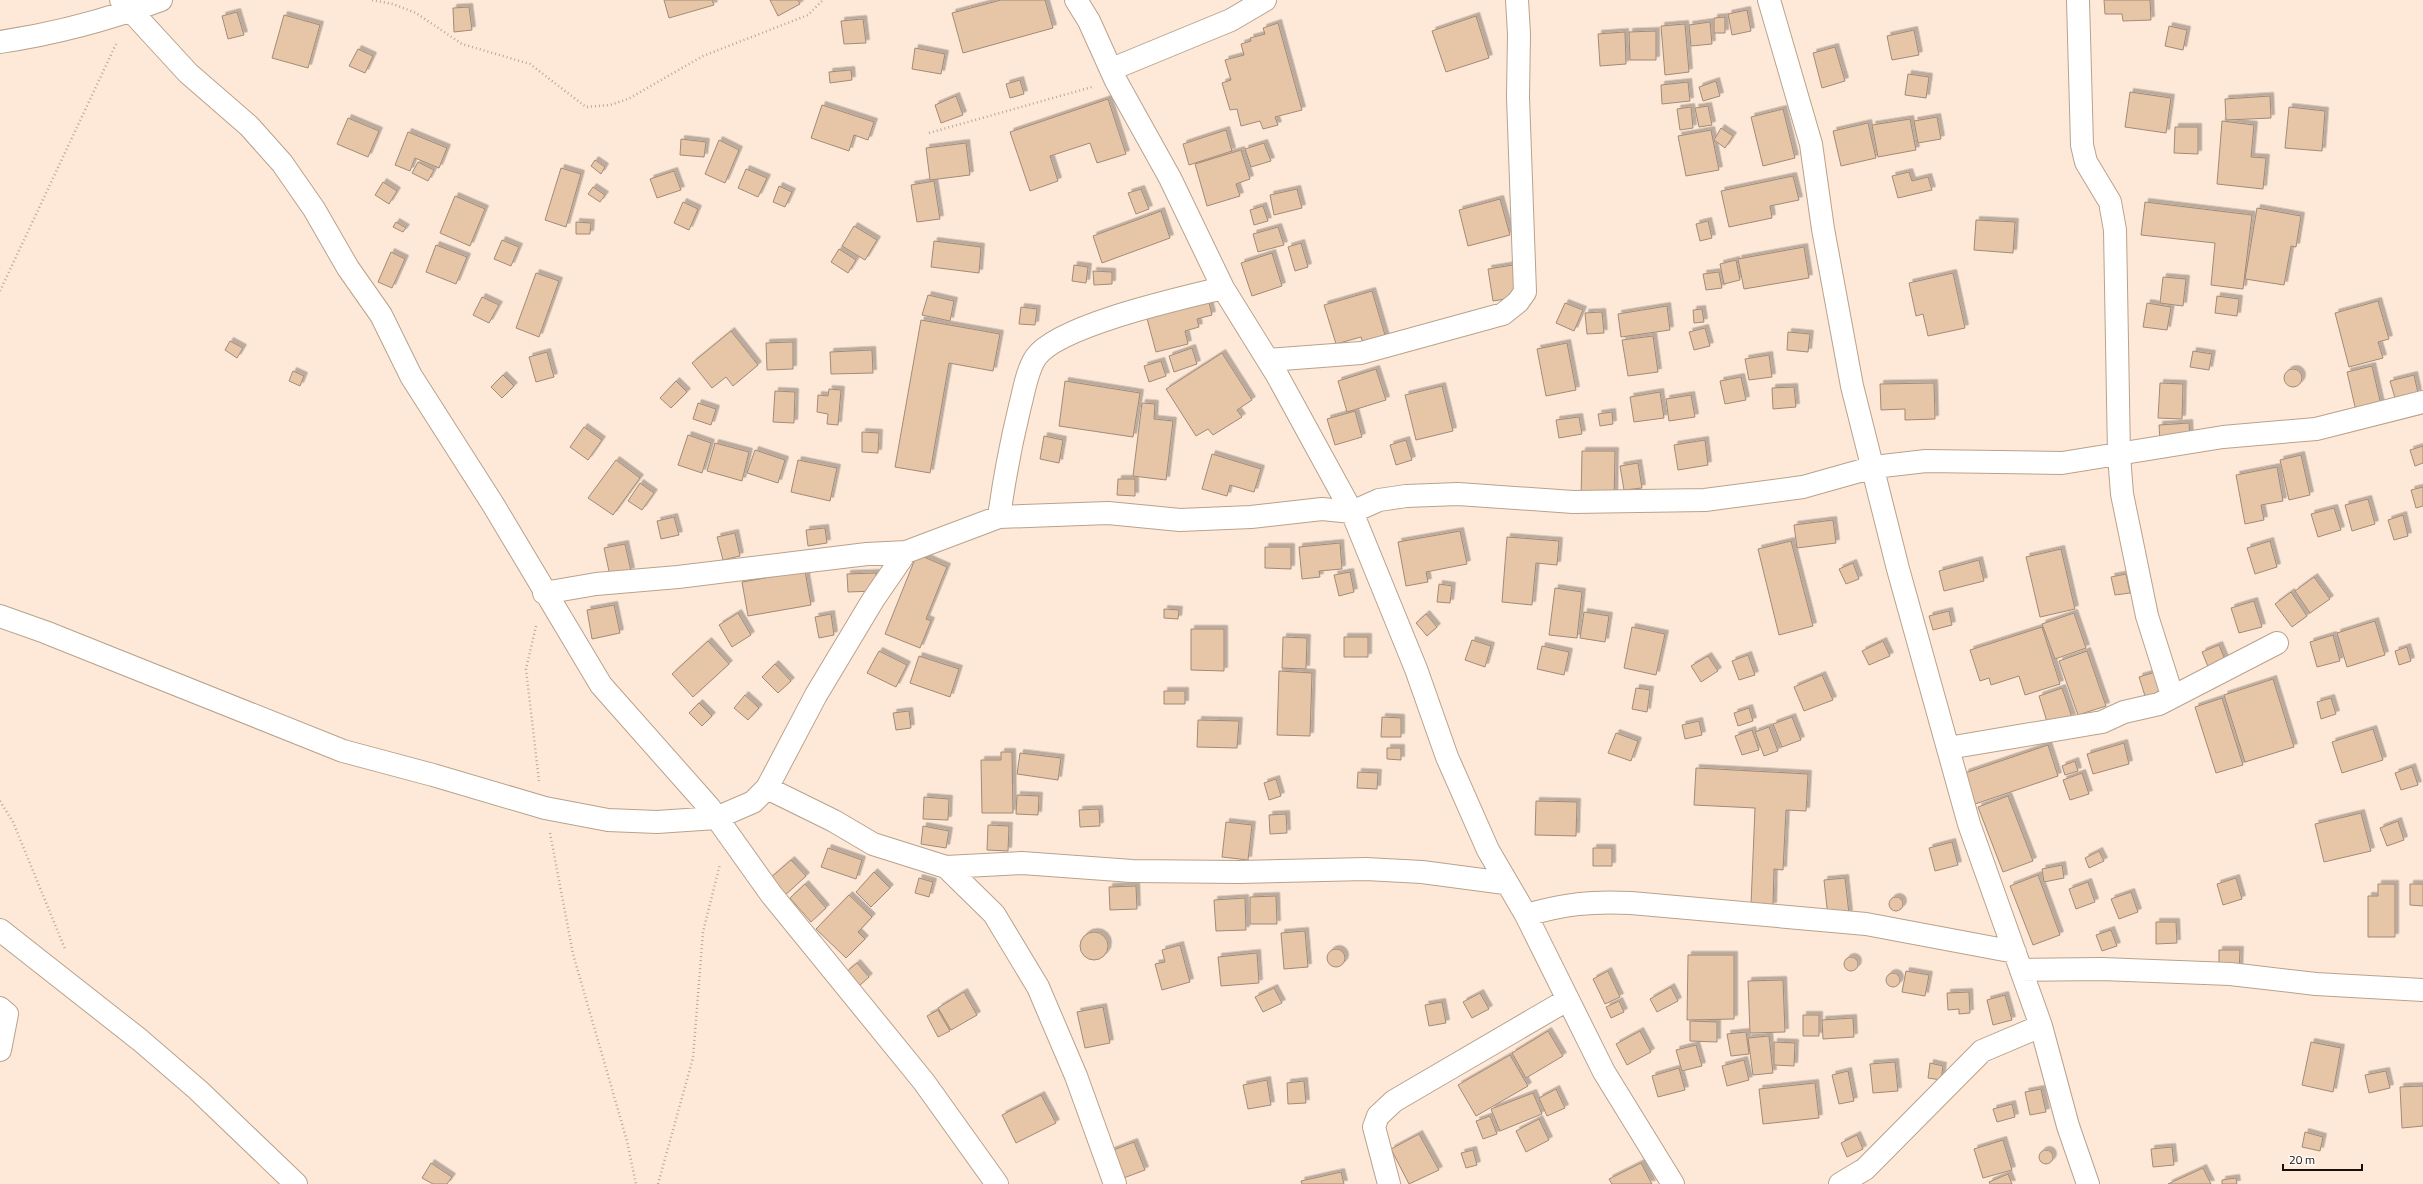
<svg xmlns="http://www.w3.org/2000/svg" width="2423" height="1184" viewBox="0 0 2423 1184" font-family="'Titillium Web',sans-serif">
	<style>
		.building { fill: #e7c5a7; stroke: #a28b77; filter: url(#shadow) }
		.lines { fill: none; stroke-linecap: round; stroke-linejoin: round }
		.minor-casing { stroke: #b9a28c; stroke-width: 24 }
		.path { stroke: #b8a799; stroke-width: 2.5; stroke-dasharray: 1 3; stroke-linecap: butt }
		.minor { stroke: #fff; stroke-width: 22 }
	</style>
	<defs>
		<filter id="shadow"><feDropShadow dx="3.5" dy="-3.5" stdDeviation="0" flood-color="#0004"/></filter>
	</defs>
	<rect width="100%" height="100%" fill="#fee9d8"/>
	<path class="building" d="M664,0h48l2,5 -45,13z
		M770,0h28l2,4 -22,12z
		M1001,0h44l8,28 -90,25 -11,-40z
		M2104,0h46l1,20 -28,1 -1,-7h-17z
		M469,7l3,23 -18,2 -1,-24z
		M1747,10l4,21 -19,4 -4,-21z
		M237,12l7,23 -16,4 -6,-23z
		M284,15l36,10 -12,43 -36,-10z
		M1476,16l13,42 -43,14 -14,-41z
		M1725,17v16h-11v-15z
		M863,19l3,24 -22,1 -3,-23z
		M1710,22l2,22 -21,2 -2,-21z
		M1278,23l24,87 -27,7 3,8 -15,4 -3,-8 -19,5 -4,-17 -7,1 -8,-27 9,-3 -6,-20 19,-5 -3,-11 10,-3 -1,-3 15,-4 -2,-6z
		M1685,24l4,48 -24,3 -4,-49z
		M2169,26l18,4 -4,20 -18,-4z
		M1914,30l5,25 -27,5 -5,-24z
		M1656,31v29h-26l-1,-28z
		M1625,32l1,32 -26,2 -2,-32z
		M1835,47l10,34 -23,7 -9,-35z
		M915,48l30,6 -4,20 -29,-5z
		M358,49l15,7 -8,17 -16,-7z
		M851,70l1,10 -22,3 -1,-11z
		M1908,74l21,3 -3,21 -21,-3z
		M1020,80l4,14 -14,4 -4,-14z
		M1716,81l4,15 -17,5 -4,-14z
		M1688,82l2,19 -28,3 -1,-19z
		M2130,92l41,6 -5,35 -41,-6z
		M956,96l7,19 -22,8 -6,-18z
		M2270,96l1,22 -45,2 -1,-21z
		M1108,99l18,55 -29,9 -7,-20 -40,13 8,25 -28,10 -20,-59z
		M822,105l52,17 -6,18 -14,-5 -5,16 -38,-13z
		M1708,106l4,19 -13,2 -4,-19z
		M1691,107l2,21 -13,2 -3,-21z
		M2289,107l36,4 -3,40 -37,-3z
		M1783,109l12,49 -32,8 -12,-49z
		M1937,117l4,22 -23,4 -4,-22z
		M348,118l31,13 -11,26 -31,-13z
		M1910,119l6,31 -38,7 -6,-32z
		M2222,121l32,4 -3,32 15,1 -3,31 -46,-5z
		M1868,123l8,35 -35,8 -8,-35z
		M2175,127h23v27l-24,-1z
		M1721,128l12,8 -8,12 -11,-8z
		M1226,130l6,21 -43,14 -6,-21z
		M1711,130l8,40 -33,6 -8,-40z
		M408,132l39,16 -8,20 -24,-10 -5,13 -15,-6z
		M681,139l25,3 -2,15 -24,-2z
		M719,140l20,10 -14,33 -20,-9z
		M966,143l4,32 -40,5 -4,-32z
		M1264,143l7,18 -20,6 -6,-18z
		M1241,150l9,29 -14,5 4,12 -33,10 -12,-42z
		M595,160l10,7 -4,7 -10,-8z
		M418,162l16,8 -6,11 -16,-8z
		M561,168l20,6 -15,53 -21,-7z
		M746,169l21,9 -9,19 -20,-9z
		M674,171l7,19 -24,8 -7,-19z
		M1909,172l3,9 16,-4 4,13 -34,8 -6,-22z
		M1793,176l6,24 -29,6 2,12 -43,9 -8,-36z
		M934,181l6,38 -23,3 -6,-37z
		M383,182l14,9 -8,13 -14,-9z
		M779,186l13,6 -7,15 -12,-5z
		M593,187l12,8 -5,7 -12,-8z
		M1141,189l8,20 -13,5 -8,-21z
		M1297,189l5,19 -28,7 -4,-20z
		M455,196l30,13 -15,37 -30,-13z
		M1500,199l10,36 -42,11 -9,-36z
		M683,202l15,7 -9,21 -15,-7z
		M2145,202l107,13 -9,74 -32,-4 4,-42 -74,-8z
		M1263,206l5,15 -14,4 -4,-15z
		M2257,208l44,8 -5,31 -5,-1 -7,39 -39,-6z
		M1161,211l9,27 -68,25 -9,-27z
		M1976,220l39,2 -2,31 -39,-3z
		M1708,221l4,17 -12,3 -4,-17z
		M396,222l10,6 -3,4 -10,-5z
		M576,222l15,1 -1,11h-14z
		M854,226l23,14 -12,20 -23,-14z
		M1278,227l6,18 -26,7 -5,-18z
		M502,240l17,7 -8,19 -17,-7z
		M934,241l47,6 -2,26 -48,-6z
		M1301,243l7,24 -13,4 -7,-24z
		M436,245l31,12 -11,27 -30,-12z
		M1804,247l5,31 -65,11 -6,-30z
		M839,249l17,11 -8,13 -17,-11z
		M391,252l14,7 -13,29 -14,-6z
		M1272,253l10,33 -30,10 -11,-33z
		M1736,260l4,20 -16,4 -4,-20z
		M1074,265l14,2 -2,16 -14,-2z
		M1513,265l5,32 -25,4 -5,-32z
		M1093,271l19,1v12l-18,1z
		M1719,272l3,16 -16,2 -3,-16z
		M536,273l23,8 -20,56 -23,-9z
		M1953,273l12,55 -37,8 -5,-22 -7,2 -7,-33z
		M2163,277l23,2 -3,27 -23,-3z
		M1372,291l15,51 -22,7 -4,-12 -25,7 -12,-39z
		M1207,294l5,21 -15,4 2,8 -14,4 3,13 -32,8 -11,-41z
		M928,295l26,6 -4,20 -28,-6z
		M2217,296l22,3 -2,17 -22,-3z
		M482,297l17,8 -10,18 -16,-8z
		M2378,301l11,38 -11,3 5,16 -34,9 -14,-54z
		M1565,303l18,7 -9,21 -18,-8z
		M2147,303l24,4 -4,23 -24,-3z
		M1667,306l3,24 -49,7 -3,-23z
		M1021,307l16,2 -2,16 -16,-1z
		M1702,309l2,13 -10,1 -1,-13z
		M1602,312l2,21 -17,1 -2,-21z
		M921,320l79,14 -7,37 -44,-8 -19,110 -35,-6z
		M1705,328l5,18 -16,4 -5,-18z
		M731,331l27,34 -25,21 -7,-9 -14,11 -20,-25z
		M1788,332l22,2 -2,18 -21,-2z
		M1653,336l5,36 -30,4 -6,-36z
		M230,341l13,7 -6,10 -12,-8z
		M793,342v27l-26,1 -1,-27z
		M1567,343l9,47 -30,6 -9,-47z
		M1192,348l5,16 -23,8 -5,-16z
		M872,350l1,23 -42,1 -1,-22z
		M2193,351l19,3 -3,16 -19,-3z
		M547,352l7,25 -18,5 -7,-25z
		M1222,353l30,47 -15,10 5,7 -29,18 -5,-6 -12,7 -30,-47z
		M1769,355l3,22 -23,3 -4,-21z
		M1161,361l5,15 -17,6 -5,-16z
		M2372,366l9,39 -25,6 -9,-39z
		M1376,369l10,31 -39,12 -9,-31z
		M2284 378a9 9 0 1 1 18 0a9 9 0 1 1-18 0Z
		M293,371l11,5 -4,10 -11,-5z
		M503,375l11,11 -12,12 -11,-11z
		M2414,375l4,18 -23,5 -5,-17z
		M1741,377l5,23 -21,4 -5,-23z
		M676,381l11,11 -16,16 -11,-10z
		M1065,381l75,12 -7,44 -74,-11z
		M1934,383l1,36 -30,1v-11l-24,1 -1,-26z
		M2160,383l23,1 -1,35 -24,-1z
		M1442,386l11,45 -37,9 -11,-45z
		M1794,387l2,20 -23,2 -1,-21z
		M829,389l12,1 -3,35 -11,-1 1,-10 -11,-2 1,-17 10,1z
		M775,391l20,1 -1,31 -21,-1z
		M1660,392l4,26 -30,4 -4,-25z
		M1691,395l4,22 -26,4 -3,-22z
		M698,403l18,6 -5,16 -18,-6z
		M1142,403l13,1 -1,15 19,2 -7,59 -33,-4z
		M1355,411l7,26 -27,8 -8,-26z
		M1612,412l1,12 -13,2 -2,-12z
		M1579,417l3,17 -23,4 -3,-18z
		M2189,423l1,16 -30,2 -1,-16z
		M584,427l18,13 -14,20 -18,-13z
		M862,432l17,1 -1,20 -16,-1z
		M688,435l23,8 -9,30 -24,-8z
		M1044,436l19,4 -4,23 -19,-4z
		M1406,440l6,20 -16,5 -6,-20z
		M1705,440l3,25 -30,5 -4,-25z
		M715,443l34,9 -7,29 -35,-10z
		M2423,446v17l-8,3 -5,-16z
		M755,450l30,10 -7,23 -31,-10z
		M1582,451h33l-1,50 -33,-1z
		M1212,454l49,15 -7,23 -24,-7 -3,11 -25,-7z
		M2301,455l9,40 -21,5 -9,-40z
		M616,460l24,18 -27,37 -25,-17z
		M798,460l39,8 -7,33 -39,-9z
		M1638,463l4,25 -18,2 -4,-24z
		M2277,467l6,34 -22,4 3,15 -19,4 -9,-49z
		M1118,479h17v17l-18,-1z
		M640,483l14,10 -12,17 -14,-9z
		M2423,487v19l-7,2 -5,-18z
		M2368,499l7,25 -23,7 -7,-26z
		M2334,508l7,22 -23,7 -7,-23z
		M2403,515l5,21 -14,4 -6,-20z
		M674,517l5,18 -18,4 -4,-18z
		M1833,520l3,23 -39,5 -3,-23z
		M825,528l2,15 -19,3 -2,-16z
		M1460,531l7,33 -41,8 2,10 -22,4 -8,-44z
		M735,533l5,23 -17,4 -6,-23z
		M1507,537l52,4 -2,24 -21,-2 -4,42 -30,-3z
		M1791,541l22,85 -34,9 -21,-86z
		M2270,541l7,26 -22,7 -8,-26z
		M1340,543l2,26 -23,2 1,6 -18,2 -3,-32z
		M625,544l6,27 -21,5 -6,-28z
		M1265,547h26v22l-26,-1z
		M2061,549l14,60 -35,8 -14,-60z
		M917,554l30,13 -21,52 5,2 -11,27 -35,-14z
		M1979,560l5,21 -40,10 -5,-20z
		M1853,563l6,16 -13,5 -7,-15z
		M805,571l6,34 -63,11 -6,-34z
		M1350,572l4,20 -15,4 -5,-21z
		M876,573v18l-28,1 -1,-18z
		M2126,574l4,19 -15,2 -4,-18z
		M2314,577l16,22 -20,14 -15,-22z
		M1439,584l13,2 -2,17 -13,-1z
		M1555,588l27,4 -5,46 -28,-3z
		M2291,592l16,24 -15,11 -17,-23z
		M2254,601l8,26 -23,6 -8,-25z
		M614,605l6,28 -28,6 -5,-29z
		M1164,609l15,1 -1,9 -14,-1z
		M1949,611l3,14 -19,5 -4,-14z
		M1584,612l25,4 -4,26 -25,-4z
		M738,613l13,22 -19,12 -13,-22z
		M2074,613l12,35 -31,11 -13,-35z
		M831,614l3,21 -15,3 -4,-21z
		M1426,614l11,13 -10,9 -11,-13z
		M2375,621l10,34 -38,12 -10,-34z
		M1632,627l33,7 -9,41 -32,-7z
		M2042,627l18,57 -35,11 -6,-19 -28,9 -2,-7 -9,3 -10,-31z
		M1191,629h33v42l-33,-1z
		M2333,635l7,26 -23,6 -7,-25z
		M1283,637l24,1 -1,31 -24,-1z
		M1344,637h24v20h-24z
		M1472,640l19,6 -6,21 -20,-7z
		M708,641l21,23 -36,33 -21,-23z
		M1883,641l7,15 -21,9 -7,-14z
		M2219,645l7,17 -17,7 -7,-17z
		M1542,646l27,6 -5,23 -27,-6z
		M2407,647l4,14 -12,4 -4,-14z
		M879,651l28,14 -11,22 -29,-14z
		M2087,651l19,55 -28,9 -19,-54z
		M1748,655l7,20 -16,5 -7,-19z
		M919,656l40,13 -9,28 -40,-14z
		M1708,656l10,15 -17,11 -10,-16z
		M775,664l16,17 -13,12 -16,-16z
		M2162,670l7,22 -23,7 -7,-22z
		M1279,671l33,2 -2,63 -33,-1z
		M1822,675l11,25 -29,11 -10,-24z
		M2273,679l21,68 -49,15 -21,-67z
		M1636,688l14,2 -3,22 -15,-3z
		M2062,688l10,29 -24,8 -9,-29z
		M1164,691h21v13h-21z
		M745,695l14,13 -11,12 -14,-12z
		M2222,698l21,67 -27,8 -21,-66z
		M2331,698l5,16 -15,5 -4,-17z
		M699,703l13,13 -10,10 -13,-13z
		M1749,708l4,13 -15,5 -4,-13z
		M909,711l2,17 -15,2 -3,-17z
		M1382,717l19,1v19h-20z
		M1792,717l9,23 -19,7 -9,-23z
		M1198,720l41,1 -2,27 -40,-1z
		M1699,721l3,14 -17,4 -3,-14z
		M1769,727l9,24 -14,5 -9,-24z
		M2373,729l10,31 -41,13 -10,-31z
		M1752,730l7,20 -17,5 -7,-19z
		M1616,733l22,8 -7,20 -23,-8z
		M2124,743l5,21 -36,10 -6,-20z
		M2048,745l10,31 -83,28 -10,-31z
		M1387,748h14v12l-14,-1z
		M1001,752h11l1,61h-31l-1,-53h20z
		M1020,753l41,5 -3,22 -41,-6z
		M2075,761l3,10 -13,4 -3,-9z
		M2412,767l6,18 -17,5 -6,-17z
		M1696,768l112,6 -2,37 -20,-1 -3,60 -9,-1 -1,37 -22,-1 4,-97 -61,-3z
		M1358,772l20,1 -1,16 -20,-1z
		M2082,773l7,21 -19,6 -7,-20z
		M1276,779l5,17 -12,4 -5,-17z
		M1017,795l22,1 -1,19 -22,-1z
		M2008,796l25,65 -30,11 -25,-65z
		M924,797l25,2 -1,21 -25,-1z
		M1536,801l41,1 -1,34 -41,-1z
		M1099,809l1,17 -20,1 -1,-17z
		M2361,813l10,38 -47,11 -9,-38z
		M1286,814l1,19 -17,1 -1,-19z
		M2398,821l6,19 -17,6 -7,-18z
		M1226,822l26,3 -4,35 -26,-3z
		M988,825l21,1 -1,25 -21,-1z
		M923,826l26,5 -3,17 -25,-4z
		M1952,842l6,23 -23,6 -6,-23z
		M828,848l34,12 -6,19 -35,-12z
		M1593,848h19v18h-19z
		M2099,851l5,10 -15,7 -4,-10z
		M791,860l15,16 -23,21 -15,-17z
		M2062,865l2,13 -20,4 -2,-13z
		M874,872l16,16 -19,19 -15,-15z
		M2038,875l22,60 -27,10 -23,-59z
		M919,878l14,4 -4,15 -14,-4z
		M1845,878l4,36 -21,3 -4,-37z
		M2236,878l6,21 -19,6 -6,-21z
		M2088,882l7,20 -19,7 -7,-20z
		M805,884l21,24 -15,14 -21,-24z
		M2378,884h17v53h-27v-41h10z
		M2410,884h13v22l-13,-1z
		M1136,886l1,23 -27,1 -1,-23z
		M2131,892l7,20 -19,7 -8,-20z
		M849,895l23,22 -14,15 7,7 -19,19 -30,-29z
		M1276,896l1,28h-27v-27z
		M1889 904a7 7 0 1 1 14 0a7 7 0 1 1-14 0Z
		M1245,898l1,32 -30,1 -2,-31z
		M2156,922h20l1,21 -21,1z
		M2111,930l6,16 -15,5 -6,-16z
		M1305,931l3,36 -24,2 -3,-36z
		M1080 946a14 14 0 1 1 28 0a14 14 0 1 1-28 0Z
		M1180,945l10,37 -28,8 -7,-26 10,-2 -3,-12z
		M1327 958a9 9 0 1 1 18 0a9 9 0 1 1-18 0Z
		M2219,950h21l-1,22 -20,-1z
		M1257,953l2,30 -38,3 -3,-29z
		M1688,955h46v64l-47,1z
		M1844 964a7 7 0 1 1 14 0a7 7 0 1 1-14 0Z
		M857,963l12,14 -10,9 -13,-14z
		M1608,971l12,26 -15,7 -12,-25z
		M1906,971l23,4 -4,21 -23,-4z
		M1886 980a7 7 0 1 1 14 0a7 7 0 1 1-14 0Z
		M1783,980l2,52 -35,1 -2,-52z
		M1671,987l7,14 -21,11 -7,-13z
		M1274,988l8,15 -19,9 -8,-15z
		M964,992l13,23 -26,15 -13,-22z
		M1969,992l1,21 -11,1v-5l-11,1 -1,-17z
		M1480,993l9,16 -17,9 -9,-16z
		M2005,995l7,25 -19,5 -6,-25z
		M1619,1001l5,11 -13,6 -5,-11z
		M1442,1002l4,21 -17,3 -4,-21z
		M1103,1007l7,36 -25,5 -8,-36z
		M938,1010l12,21 -12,6 -11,-21z
		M1803,1015h16v21h-16z
		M1853,1018l1,19 -31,2 -1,-19z
		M1690,1021l27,1v20l-27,-1z
		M1548,1031l15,25 -37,22 -14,-25z
		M1640,1031l11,21 -24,13 -11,-21z
		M1746,1032l3,22 -18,2 -4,-22z
		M1769,1036l4,37 -20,2 -5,-37z
		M1774,1042l21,1 -1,23 -20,-1z
		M2311,1042l30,6 -8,44 -31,-7z
		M1696,1045l6,21 -20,5 -6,-21z
		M1510,1055l18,31 -52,30 -18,-31z
		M1744,1060l5,20 -22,6 -5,-20z
		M1895,1062l3,29 -25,2 -3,-29z
		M1930,1063l13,3 -2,14 -13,-2z
		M1679,1068l6,22 -27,7 -6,-21z
		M1848,1071l6,30 -15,3 -7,-29z
		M2386,1071l4,17 -21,5 -4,-18z
		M1267,1080l4,25 -23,4 -5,-24z
		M1304,1081l2,22 -18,1 -1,-21z
		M1815,1083l4,35 -56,6 -4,-35z
		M2423,1086v40l-21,2 -2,-41z
		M1556,1089l9,19 -18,8 -8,-18z
		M2041,1089l5,23 -16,3 -5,-23z
		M1533,1093l9,21 -42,17 -9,-22z
		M1041,1095l15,28 -40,20 -14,-28z
		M2012,1104l3,13 -18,5 -4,-13z
		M1490,1116l7,18 -14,5 -7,-18z
		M1539,1119l10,21 -23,12 -10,-21z
		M2305,1132l18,5 -3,14 -18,-4z
		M1419,1134l20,36 -30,14 -18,-35z
		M1857,1135l6,14 -16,8 -6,-14z
		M2003,1140l9,30 -29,8 -9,-29z
		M1134,1142l11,28 -24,9 -10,-28z
		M2172,1147l2,18 -21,2 -2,-18z
		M1473,1150l4,15 -11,3 -5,-15z
		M2039 1157a7 7 0 1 1 14 0a7 7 0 1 1-14 0Z
		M431,1163l21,14 -5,7h-14l-11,-6z
		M1641,1163l11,21h-40l-3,-5z
		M2203,1168l8,16h-43z
		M1341,1172l3,12h-42l-1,-3z
		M2008,1174l4,10h-22l-1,-2z
		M2236,1178l1,6h-15v-4z"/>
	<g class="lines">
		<defs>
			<path id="minor" d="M121,0l67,73 61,53 33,37 32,46 34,59 33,47 30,61 83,130 107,179 108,122 62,87 153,188 73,102
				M1076,0l13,21 27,60 54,97 53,110 54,87 75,137 64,157 31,88 41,93 38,65 78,157 69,112
				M1769,0l42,144 12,85 29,157 46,183 71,255 72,202 27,100 20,58
				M2078,0l4,145 4,17 24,40 5,28 4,225 3,39 25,122 25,79
				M0,42c54,-8 110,-23 161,-42
				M1112,69l119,-49 34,-20
				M1268,360l93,-7 142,-39 15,-12 7,-10 -7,-195 1,-63 -2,-34
				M999,517c5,-37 12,-74 21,-111 4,-15 7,-36 16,-49 23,-32 146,-59 187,-69
				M544,593l52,-9 82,-7 189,-23 39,-2 93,-35 109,-4 72,7 71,-3 71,-8 30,3 27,-12 27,-4 52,-2 115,8 132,-2 98,-13 71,-20 52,-6 136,2 161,-26 93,-8 107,-27
				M0,616l45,16 298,119 90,24 112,33 63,12 49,2 59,-4 37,-16 14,-14 67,33 39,23 73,23 76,-4 110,8 107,1 127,-3 56,3 83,11
				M1948,748l154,-26 22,-10 35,-8 118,-61
				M767,788l49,-93 57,-95 33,-48
				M946,867l48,47 44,73 38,89 39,108
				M1526,915c39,-11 65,-14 105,-12l235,21 149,28
				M0,930l140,110 58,50 98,94
				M2021,970l81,-1 128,5 86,10 107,6
				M0,1008l7,6 -7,36
				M1389,1184l-15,-57 4,-11 16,-15 173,-101
				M1840,1184l25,-15 117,-118 59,-25"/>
		</defs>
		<use href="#minor" class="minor-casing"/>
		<path class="path" d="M372,0l21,4 23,9 46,31 68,20 56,43 24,-2 18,-6 75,-43 105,-41 15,-15
			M929,133l163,-46
			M0,291l117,-249
			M536,626l-10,43 13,112
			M0,801l13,21 52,127
			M550,833l23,121 54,187 9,43
			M658,1184l35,-126 10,-126 17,-68"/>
		<use href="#minor" class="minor"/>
	</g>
	<path d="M2283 1164v6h79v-6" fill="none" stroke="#181008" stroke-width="2"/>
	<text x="2289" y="1164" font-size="12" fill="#181008" stroke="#fffaf5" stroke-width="3" paint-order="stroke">20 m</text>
</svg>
